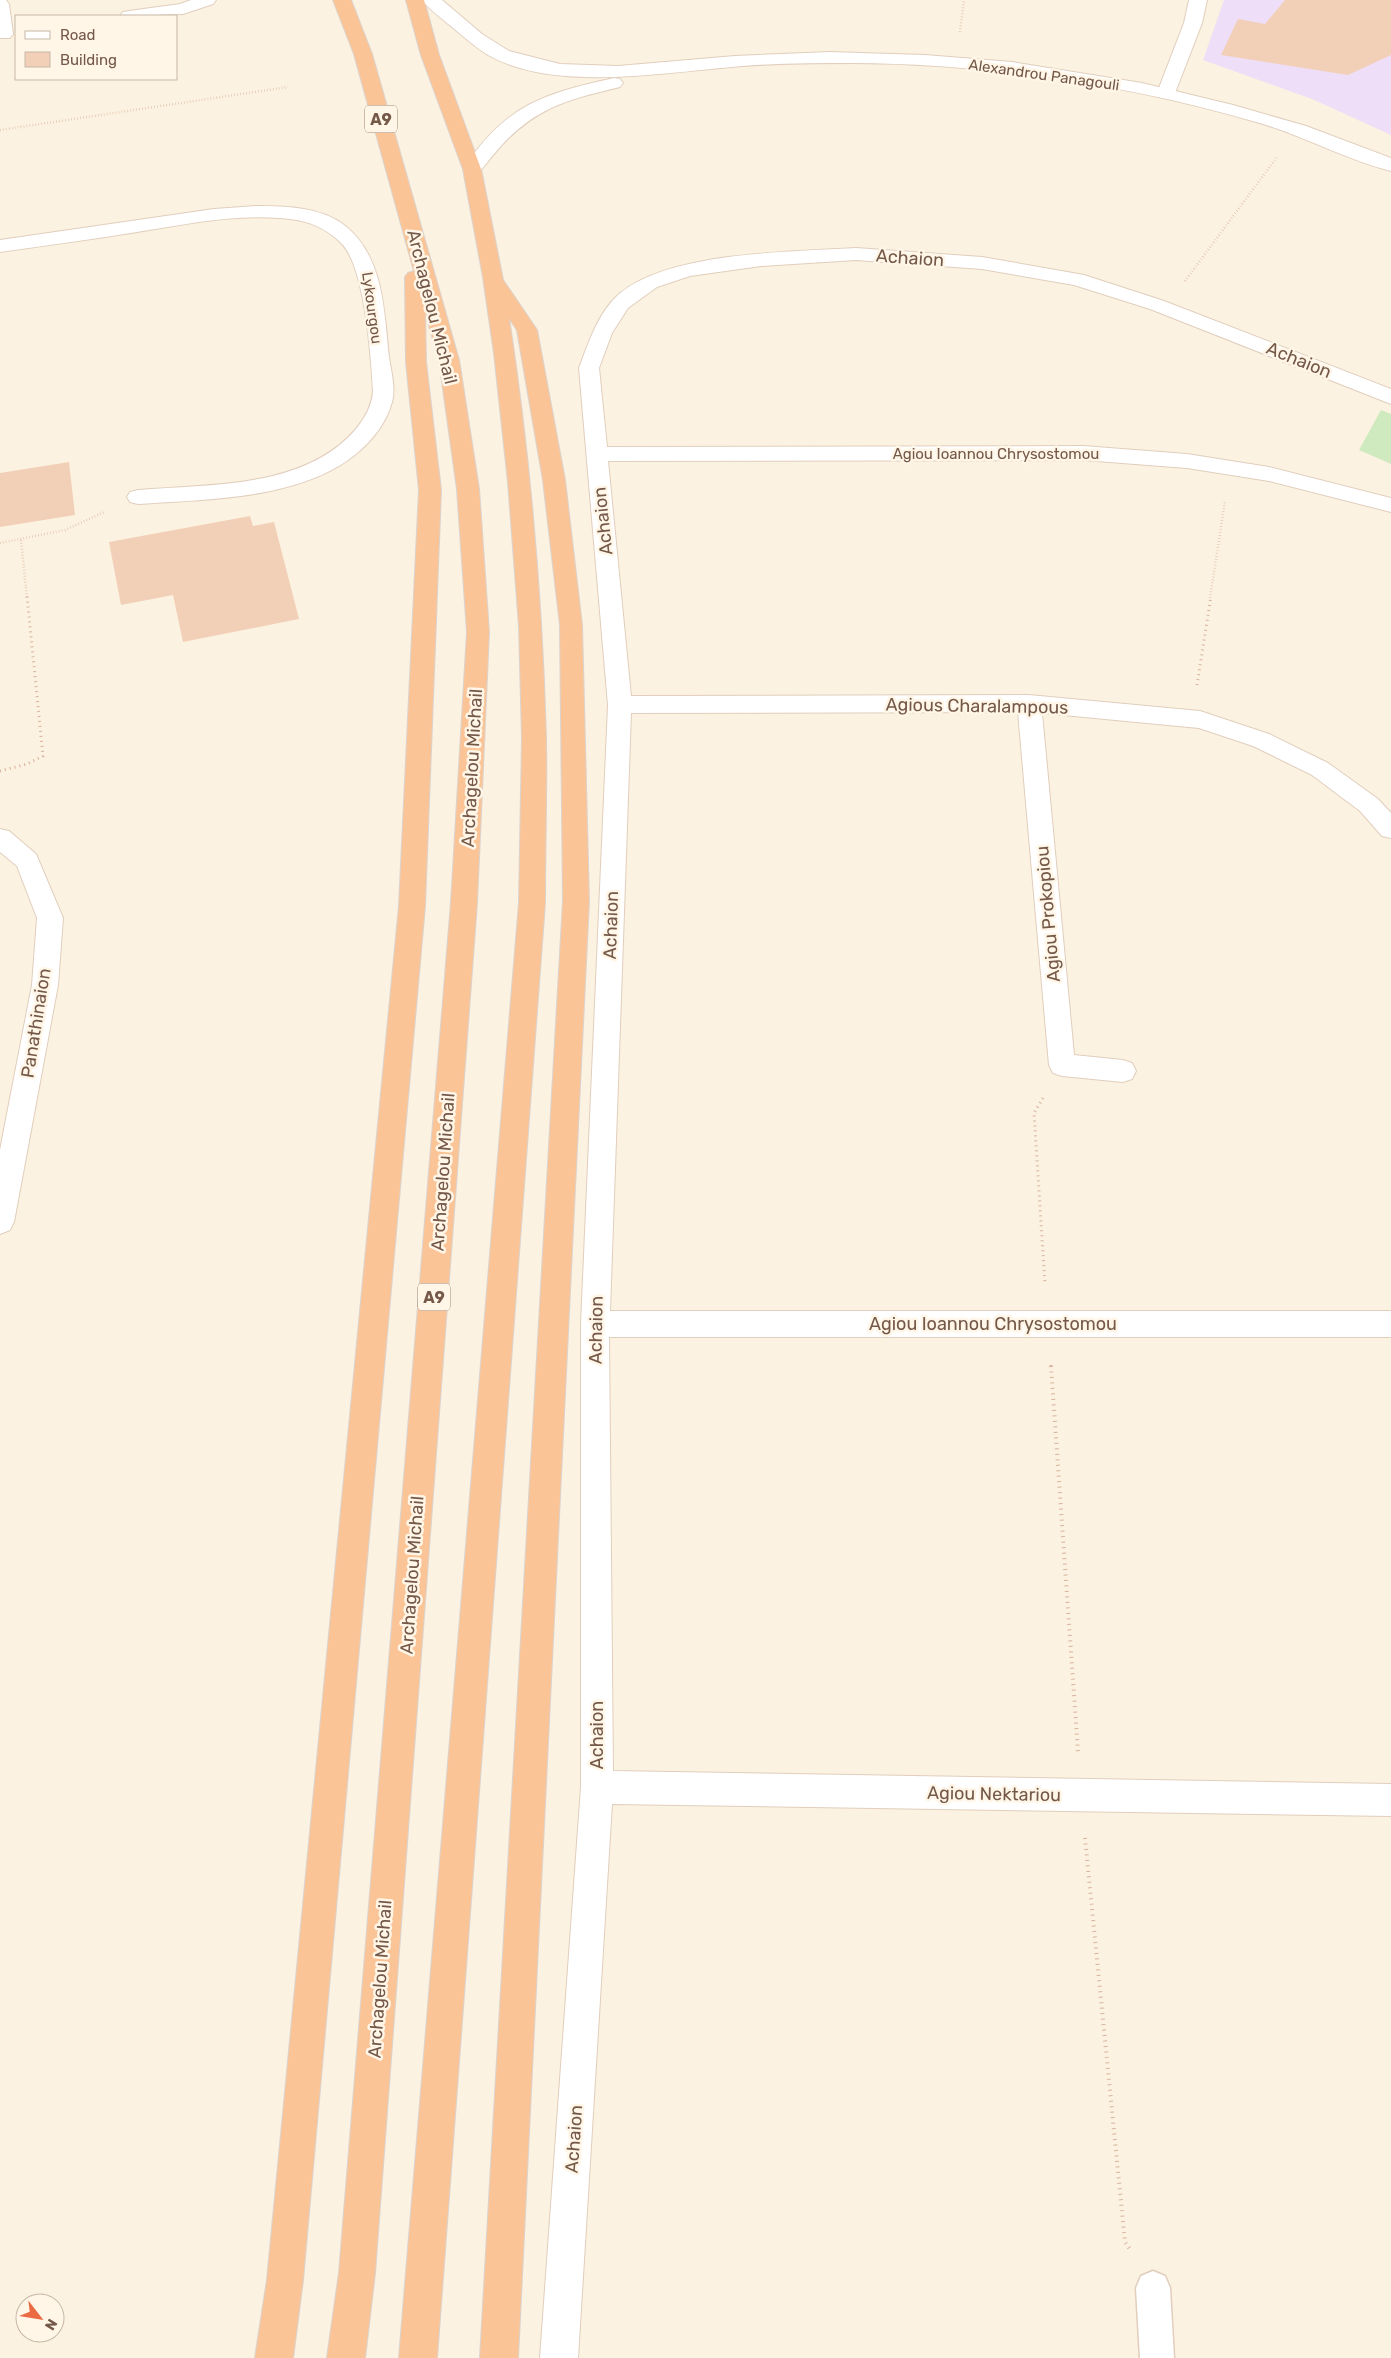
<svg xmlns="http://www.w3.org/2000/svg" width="1391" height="2358" viewBox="0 0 1391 2358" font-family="Rubik,sans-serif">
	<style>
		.education { fill: #efdef8 }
		.green { fill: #d0eabf }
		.building { fill: #f2d0b8 }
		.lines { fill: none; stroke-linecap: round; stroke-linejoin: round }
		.service-casing { stroke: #e1cebd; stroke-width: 3 }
		.minor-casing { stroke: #e1cebd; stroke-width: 2 }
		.tertiary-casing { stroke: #e1cebd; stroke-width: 2 }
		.trunk-casing { stroke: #dbd4cf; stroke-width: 2 }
		.path-far2 { stroke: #d7b39c; stroke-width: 2.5; stroke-dasharray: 0.5 2.5; stroke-linecap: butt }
		.path-far1 { stroke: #d7b39c; stroke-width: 3; stroke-dasharray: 1 4; stroke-linecap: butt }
		.path { stroke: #d7b39c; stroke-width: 4; stroke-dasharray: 1 4.5; stroke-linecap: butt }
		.service { fill: #fff; fill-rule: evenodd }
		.minor { fill: #fff; fill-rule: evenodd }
		.tertiary { fill: #fff; fill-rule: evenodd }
		.trunk { fill: #fac497; fill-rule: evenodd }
		.labels { text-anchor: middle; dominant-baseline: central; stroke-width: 5; stroke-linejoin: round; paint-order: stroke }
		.far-street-label { font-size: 15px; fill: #745848; stroke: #fff6e7 }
		.shield { fill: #fff6e7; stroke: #9e8778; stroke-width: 1 }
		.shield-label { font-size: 16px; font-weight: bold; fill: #745848 }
		.street-label { font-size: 18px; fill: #745848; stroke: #fff6e7 }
	</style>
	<rect width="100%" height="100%" fill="#fcf2e1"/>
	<path class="education" d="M1224,0h167v135l-79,-36 -109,-39z"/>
	<path class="green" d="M1381,410l10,4v50l-32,-14z"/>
	<path class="building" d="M1285,0h106v55l-43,20 -127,-20 17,-36 27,5z
		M69,462l6,53 -75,12v-54z
		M250,516l3,10 21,-4 25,97 -116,23 -10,-47 -52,10 -12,-63z"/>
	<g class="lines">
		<defs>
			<path id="service" d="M1153,2271l12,5 5,12 4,70h-34l-4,-70 5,-12z"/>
			<path id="minor" d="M0,0h6l3,4 4,30 -3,4h-10z
				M191,0h25l-3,4 -30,10 -63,2 3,-4 6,-1 51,-7z
				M1189,0h18l-5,23 -27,70 -3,4h-12l-3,-4 27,-70z
				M257,206c28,0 64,1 87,19 40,31 40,86 45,132 2,14 7,31 3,45 -5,20 -20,39 -36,52 -56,46 -150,45 -218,50l-8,-2 -3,-5 3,-5 8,-2c71,-6 167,-1 218,-61 9,-11 16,-23 17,-38 -2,-35 -8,-120 -30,-146 -12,-13 -29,-22 -46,-25 -51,-8 -104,3 -154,11 -48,8 -95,14 -143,21v-12l214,-31z
				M856,248l126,9 102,18 80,26 227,88v15l-241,-95 -76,-24 -92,-16 -126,-9 -95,6 -71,10 -33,11 -29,21 -16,25 -13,35 8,79 476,-1 104,8 82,13 122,31v14l-122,-31 -82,-13 -104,-8 -475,1 23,235 398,-1 171,16 69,23 59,29 50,36 13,14v25l-9,-2 -22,-25 -48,-36 -59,-29 -54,-18 -157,-15 32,342 49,5 9,3 4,8 -4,8 -9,3 -61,-6 -9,-3 -4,-8 -31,-353 -387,1 -21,598h781v26h-782l4,434 778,13v32l-779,-12 -34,554h-38l41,-571v-463l27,-619 -29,-337c9,-24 17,-49 34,-68 45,-49 179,-48 243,-52z
				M0,829l9,2 27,23 27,64 -5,67 -44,237 -4,8 -10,4v-84l32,-165 5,-67 -20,-52 -17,-14z"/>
			<path id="tertiary" d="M422,0h20l40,34 27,17 51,13 58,2 117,-10 95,-4 95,3 87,7 130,21 91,22 73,21 85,32v13c-44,-11 -85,-34 -128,-47 -132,-39 -272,-60 -409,-61 -41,0 -81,0 -122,4 -71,6 -179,25 -244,-12 -13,-8 -24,-18 -36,-28 -10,-8 -22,-17 -30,-27z
				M614,78l6,1 3,4 -3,4c-54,13 -88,21 -126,67 -9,10 -14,23 -29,19l-2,-4c43,-64 79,-75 151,-91z"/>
			<path id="trunk" d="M333,0h18l21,54 87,306 20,129 10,143 -12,271 -102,1370 -10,85h-38l12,-85 112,-1370 16,-271 -10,-143 -18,-129 -14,-48 1,50 15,128 -16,416 -122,1374 -10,78h-38l12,-78 132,-1374 20,-416 -13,-128 -1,-85 3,-4 6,-2 -60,-217z
				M406,0h18l15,55 42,114 22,111 34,50 28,150 17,145 7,276 -71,1457h-38l83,-1457 -3,-276 -17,-145 -26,-150 -8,-12c21,138 33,278 37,418 1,56 -1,112 -1,167l-108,1455h-38l120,-1455 3,-165 -3,-112 -11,-144 -14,-129 -11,-76 -20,-108 -42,-114z"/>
		</defs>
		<use href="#service" class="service-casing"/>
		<use href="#minor" class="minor-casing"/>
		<use href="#tertiary" class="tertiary-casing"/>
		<use href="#trunk" class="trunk-casing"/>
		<path class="path-far2" d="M960,32l4,-32
			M0,130l288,-43
			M1185,281l92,-124
			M21,540l6,58
			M0,543l65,-13 39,-18
			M1210,598l15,-97"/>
		<path class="path-far1" d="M1197,685l14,-89
			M0,771l27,-7 16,-8 -16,-160
			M1043,1098l-9,15 11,171
			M1051,1365v2"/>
		<path class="path" d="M1051,1366l27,386
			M1085,1838l40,404 6,9"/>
		<use href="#service" class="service"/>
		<use href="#minor" class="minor"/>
		<use href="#tertiary" class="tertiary"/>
		<use href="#trunk" class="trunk"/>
	</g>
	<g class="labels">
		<g class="far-street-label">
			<text transform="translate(1044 75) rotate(8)">Alexandrou Panagouli</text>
			<text transform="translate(372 308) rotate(82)">Lykourgou</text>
			<text x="996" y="454">Agiou Ioannou Chrysostomou</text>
		</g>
		<g class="shield">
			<rect x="365" y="105.5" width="32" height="27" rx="4"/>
			<rect x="418" y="1283.5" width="32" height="27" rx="4"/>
		</g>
		<g class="shield-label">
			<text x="381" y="119">A9</text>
			<text x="434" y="1297">A9</text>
		</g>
		<g class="street-label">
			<text transform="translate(910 258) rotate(4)">Achaion</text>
			<text transform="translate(432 307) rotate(76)">Archagelou Michail</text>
			<text transform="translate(1299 360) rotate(22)">Achaion</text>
			<text transform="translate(603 521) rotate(-96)">Achaion</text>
			<text transform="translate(977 706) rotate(1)">Agious Charalampous</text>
			<text transform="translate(472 768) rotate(-87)">Archagelou Michail</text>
			<text transform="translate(1048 914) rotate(-95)">Agiou Prokopiou</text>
			<text transform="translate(611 925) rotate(-88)">Achaion</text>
			<text transform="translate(36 1023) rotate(-81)">Panathinaion</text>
			<text transform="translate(443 1172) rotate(-86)">Archagelou Michail</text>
			<text x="993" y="1324">Agiou Ioannou Chrysostomou</text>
			<text transform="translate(596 1330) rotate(-89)">Achaion</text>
			<text transform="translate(412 1575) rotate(-86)">Archagelou Michail</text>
			<text transform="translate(597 1735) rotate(-90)">Achaion</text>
			<text transform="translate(994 1794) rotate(1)">Agiou Nektariou</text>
			<text transform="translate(380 1979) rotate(-86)">Archagelou Michail</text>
			<text transform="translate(574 2139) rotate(-86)">Achaion</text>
		</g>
	</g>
	<rect x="15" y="15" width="162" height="65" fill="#fff6e7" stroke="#c7b7a7"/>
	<rect x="25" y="31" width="25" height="8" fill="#ffffff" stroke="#c7b7a7"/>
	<text x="60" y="40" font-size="15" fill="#745848">Road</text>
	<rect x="25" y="52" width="25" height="15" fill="#f2d0b8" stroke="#c7b7a7"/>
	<text x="60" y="65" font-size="15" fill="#745848">Building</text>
	<g transform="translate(40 2318) rotate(121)"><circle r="24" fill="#fff6e7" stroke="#c7b7a7"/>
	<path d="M0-4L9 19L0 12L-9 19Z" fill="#e96a43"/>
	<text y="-8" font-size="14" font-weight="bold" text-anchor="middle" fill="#745848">N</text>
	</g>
</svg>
